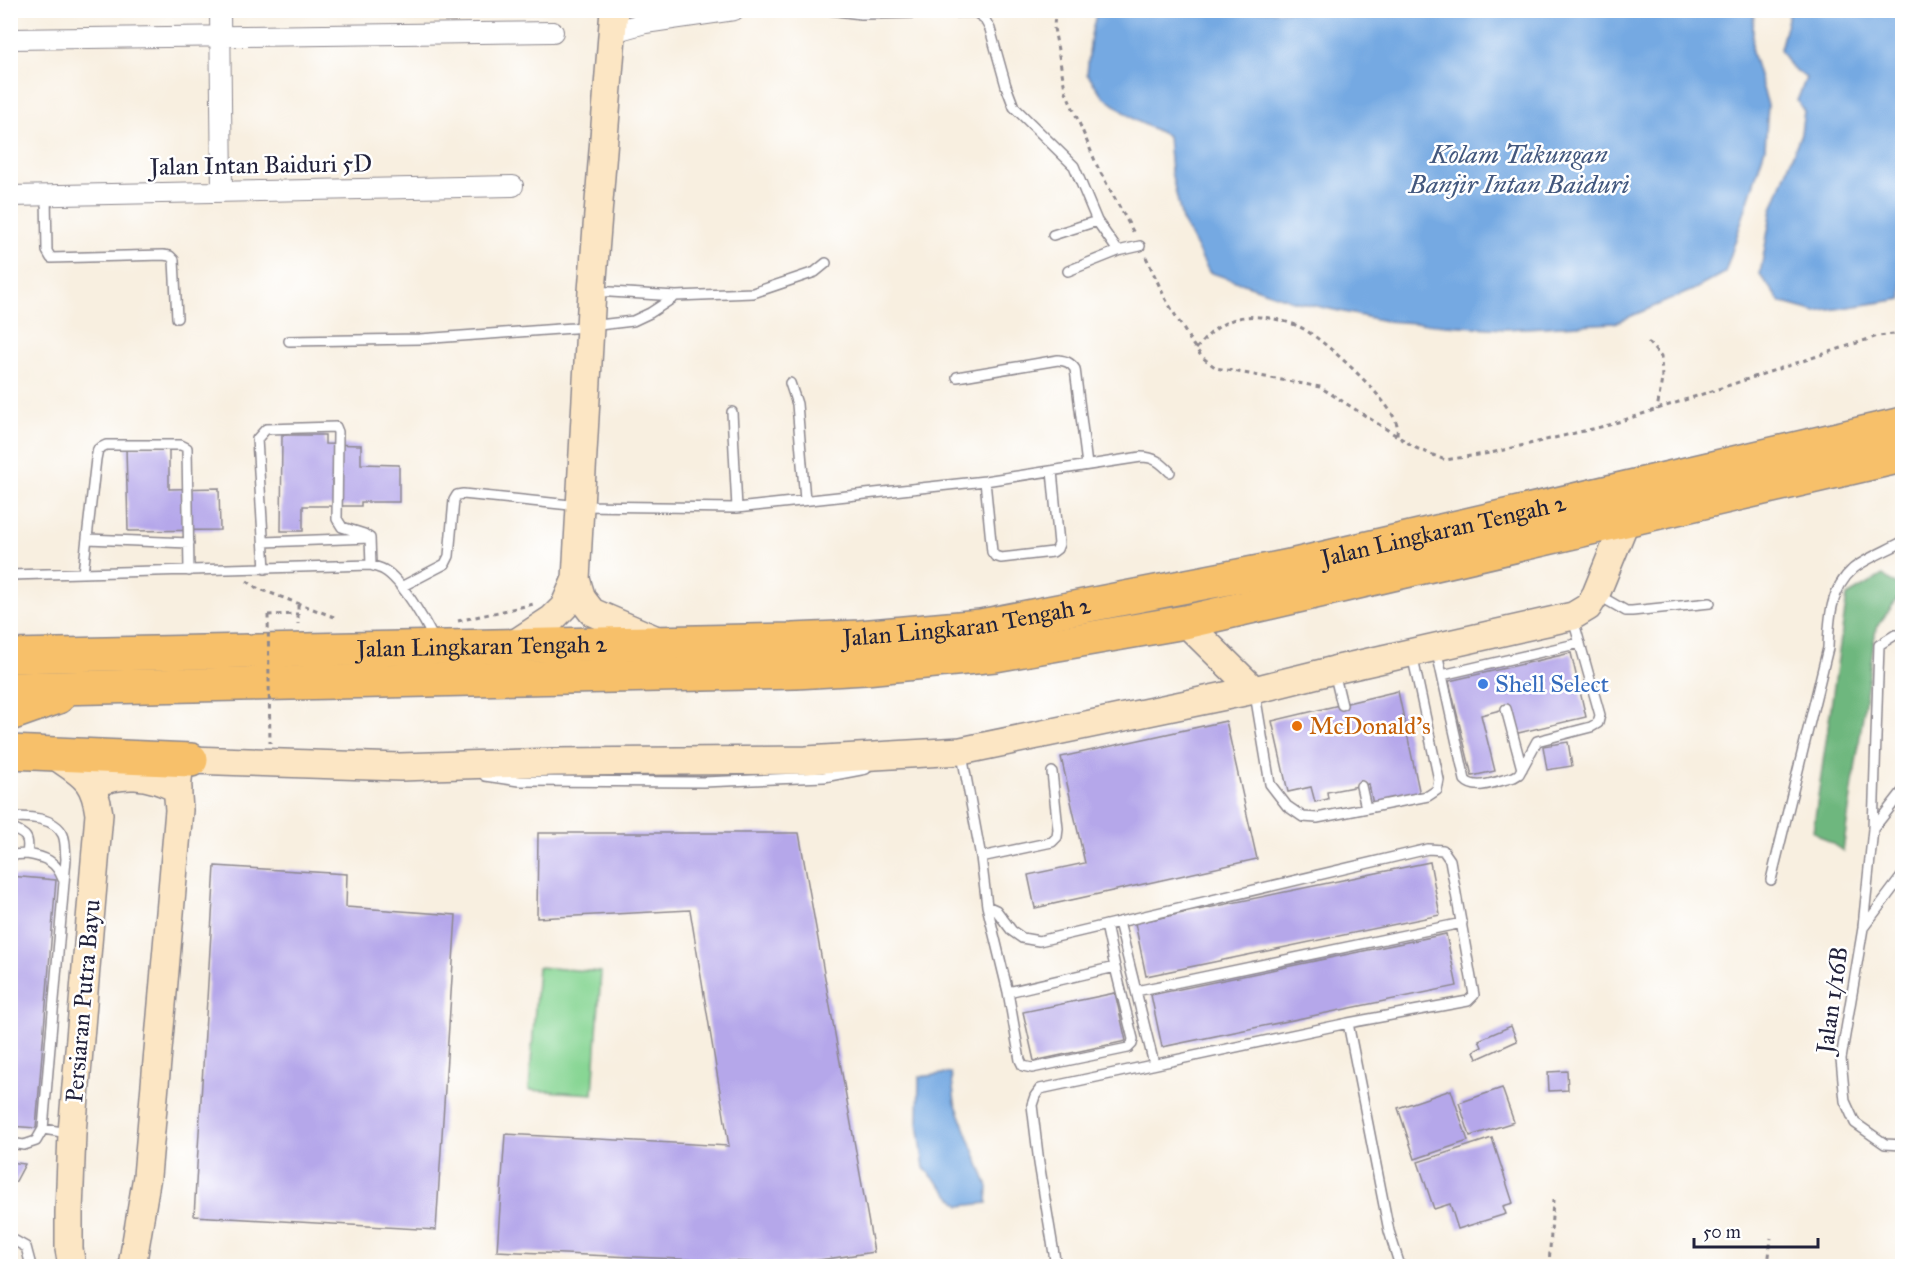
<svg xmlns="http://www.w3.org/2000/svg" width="1913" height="1277" viewBox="0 0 1913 1277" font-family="'IM FELL Great Primer',serif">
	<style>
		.green { fill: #88d694; stroke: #557c68; stroke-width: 1.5 }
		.forest { fill: #6eb77e; stroke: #486c5c; stroke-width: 1.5 }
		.water { fill: #75a9e2; stroke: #4c668e; stroke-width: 1.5 }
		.building { fill: #b5a7ea }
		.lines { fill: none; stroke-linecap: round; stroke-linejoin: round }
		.lane-casing { stroke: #8d888e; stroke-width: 12 }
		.street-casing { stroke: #8d888e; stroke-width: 22 }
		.secondary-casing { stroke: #8d888e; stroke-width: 30 }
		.highway-casing { stroke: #8d888e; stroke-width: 36 }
		.path { stroke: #8d888e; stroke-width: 3; stroke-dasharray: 4.5 4.5; stroke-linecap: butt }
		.lane { stroke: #fff; stroke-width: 9 }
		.street { stroke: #fff; stroke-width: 20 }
		.secondary { stroke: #fce6c4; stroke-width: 27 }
		.highway { stroke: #f7c06b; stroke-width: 33 }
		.path-bridge { stroke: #8d888e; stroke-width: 3; stroke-dasharray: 4.5 4.5; stroke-linecap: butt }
		.shop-dot { fill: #3f7fe0; stroke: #fff; stroke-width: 2 }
		.food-dot { fill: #e8710a; stroke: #fff; stroke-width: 2 }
		.labels { text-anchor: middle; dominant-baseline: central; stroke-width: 5; stroke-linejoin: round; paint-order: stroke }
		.street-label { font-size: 24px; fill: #22223b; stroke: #fff }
		.shop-label { font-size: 24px; fill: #366cbe; stroke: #fff; text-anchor: start }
		.food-label { font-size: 24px; fill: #c56008; stroke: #fff; text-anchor: start }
		.water-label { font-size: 26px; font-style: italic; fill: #43587e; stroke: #fff }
	</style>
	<rect width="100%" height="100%" fill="#fff"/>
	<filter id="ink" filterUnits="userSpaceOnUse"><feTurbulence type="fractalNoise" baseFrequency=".0167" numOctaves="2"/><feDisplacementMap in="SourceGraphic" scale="12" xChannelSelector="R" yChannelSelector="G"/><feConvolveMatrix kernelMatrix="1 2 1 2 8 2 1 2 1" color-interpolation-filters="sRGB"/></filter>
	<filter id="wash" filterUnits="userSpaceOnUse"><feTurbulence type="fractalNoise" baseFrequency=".008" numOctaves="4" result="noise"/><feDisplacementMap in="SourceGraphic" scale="24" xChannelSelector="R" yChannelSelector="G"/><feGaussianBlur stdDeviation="1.35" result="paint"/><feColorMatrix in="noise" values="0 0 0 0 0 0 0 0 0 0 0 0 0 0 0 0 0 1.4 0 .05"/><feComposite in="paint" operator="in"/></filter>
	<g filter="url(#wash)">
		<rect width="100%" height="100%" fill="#f8efe0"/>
		<path class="green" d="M538,967l63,5 -8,122 -64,-4z"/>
		<path class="forest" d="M1883,575l19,14v4l-26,35 -33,223 -30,-20 34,-235z"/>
		<path class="water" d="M1097,11h657l-2,41 16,53 -3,43 -40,125 -32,17 -78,33 -110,6 -120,-8 -92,-20 -84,-29 -27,-52 -11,-48 -3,-36 -33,-16 -32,-24 -16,-22 4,-39z
			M1790,11h112v288l-86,13 -36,-10 -20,-28 12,-65 29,-76 3,-22 -7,-10 9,-23 -17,-13 -9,-16z
			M951,1073l4,29 33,85 -1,16 -27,3 -36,-38 -6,-46 1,-45z"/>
		<g id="blocks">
			<path class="building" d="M282,435h43v9l36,1v19l38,1v37h-38v4h-58v25h-22z
				M169,446v43l50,-1 1,42 -92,1 -2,-84z
				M1571,653l15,64 -72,17 -6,-26 -27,7 14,56 -23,5 -23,-95z
				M1398,691l22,104 -47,10 -4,-21 -42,8 1,7 -13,3 -4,-15 -23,5 -16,-71z
				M1226,721l31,138 -222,49 -7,-33 57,-12 -24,-106z
				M1568,742l4,24 -25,4 -4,-24z
				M538,833h261l75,419 -82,12 -295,-13 8,-117 224,12 -39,-236 -153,8z
				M1430,862l10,53 -294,61 -11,-53z
				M215,866l132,8 -1,33 110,8 -20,315 -242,-14z
				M10,876l46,4 -20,248 -26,-2z
				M1446,934l11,52 -295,61 -11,-52z
				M1115,993l11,48 -92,20 -11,-49z
				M1511,1026l6,15 -40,18 -3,-8 8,-4 -3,-7z
				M1567,1071l1,19 -19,1 -1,-19z
				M1502,1088l12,34 -44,14 -11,-33z
				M1451,1090l17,51 -53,18 -17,-51z
				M1492,1138l21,65 -10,3 3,8 -48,15 -8,-25 -16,5 -16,-47z
				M10,1162l15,2 -9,17 -6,5z"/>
		</g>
	</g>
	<g filter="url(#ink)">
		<use href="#blocks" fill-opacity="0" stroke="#8d888e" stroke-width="1.5"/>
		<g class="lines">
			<defs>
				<path id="lane" d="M829,10l32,4 114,-2 9,6 6,11 16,57 8,21 60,59 23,55 21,30 22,-5
					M46,195l1,56 4,7 112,-3 7,1 4,4 3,58
					M1053,235l44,-14
					M1068,271l50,-20
					M594,291l82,5
					M289,341l131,-2 153,-11 60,-7 17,-8 26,-17 77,-3 62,-21 11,-9
					M957,377l101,-17c8,1 12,2 17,9l12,96
					M790,383l7,21 8,96
					M732,412l5,96
					M985,481l7,71 3,4 6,2 52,-6 4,-3 2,-5 -7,-73
					M87,539l102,4
					M264,542l106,-4
					M265,569l-8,-130 9,-10 70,-2 2,5 -1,87 5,8 22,7 6,4 1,27
					M83,573l13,-114 2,-10 8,-4h75l6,3 2,123
					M10,575l361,-10c4,2 10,3 13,5 18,10 42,53 51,71
					M401,587l44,-23 4,-8 5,-56 3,-5 6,-1 117,12 157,2 248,-27 156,-24c14,0 20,6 29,15
					M1598,595l28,16h6l78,-8
					M1436,648l29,132c11,12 35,0 49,-3l5,-3 18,-33 54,-14 7,-4 2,-8 -27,-96
					M1334,672l8,33
					M1442,675l138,-32
					M1255,694l15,90 17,22 16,11 14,1 111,-22 9,-6 2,-10 -27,-126
					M1506,709l16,60
					M962,755l19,102 6,49 21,86 12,68 3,6 9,2 96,-20 4,-4 1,-5 -18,-72 -9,-42
					M485,776l34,5 184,1 121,-5 42,-8
					M1361,786l5,22
					M10,818c17,-2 45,-1 53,17 3,7 2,16 3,24l-23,270
					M10,828c16,6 20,9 17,26l-17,1
					M1873,829l29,-37
					M27,854c18,3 29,7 36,25
					M981,857l71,-15 5,-5 1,-8 -6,-57
					M1902,876l-39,52 -22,131 4,42 10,22 30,21 17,1
					M1771,880l57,-232c1,-28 2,-59 25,-79 10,-9 37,-20 49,-27
					M987,906l9,4 16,21 10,7 17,3 389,-92 15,1 7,10 24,135 -6,6 -120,22 41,208 11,35
					M1119,922l35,142
					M1863,926l10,-97 6,-184 16,-10h7
					M1136,991l326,-68
					M1008,992l107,-25
					M10,1143l14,2 12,-4 7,-12 26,4
					M10,1238l16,9 5,19
					M1056,1266l-17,-103 -7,-58 3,-9 5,-7 308,-66"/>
				<path id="street" d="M220,10l2,181
					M613,32l32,-9 89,-13
					M10,39l543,-7
					M10,196l503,-10"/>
				<path id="secondary" d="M614,10l-22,281 -16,288 6,20 10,13 67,29
					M1185,622l69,68 80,-20 239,-54 15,-9 8,-13 30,-74
					M511,646l41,-27 12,-12 12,-28
					M54,755c29,20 40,23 45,59l-27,319 -3,79v37l3,17
					M91,784c33,-12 56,-11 87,5
					M132,1266l15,-90 32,-366c-1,-13 -3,-29 1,-41 2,-5 7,-7 11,-9l209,7 154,-5 252,-2 155,-9 293,-61"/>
				<g id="highway">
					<path id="s1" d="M10,656l782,-16 68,-3 121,-11 309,-60 612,-142"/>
					<path d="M10,689l786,-17 69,-4 130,-13 190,-33 717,-166"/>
					<path d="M10,714l48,-17"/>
					<path d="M10,752l181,8"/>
				</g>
			</defs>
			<use href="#lane" class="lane-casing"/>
			<use href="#street" class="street-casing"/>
			<use href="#secondary" class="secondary-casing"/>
			<use href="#highway" class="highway-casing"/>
			<path class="path" d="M1055,10l-1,18 11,61 33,79 37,67
				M1146,257l19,41 28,47 9,12 14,11 104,19 96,61 29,12 46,-7 118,-28 269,-89 24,-3
				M1648,342l13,15 1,22 -5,31
				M1196,349c12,-14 21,-24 39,-30 18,-6 46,0 63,7 23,10 90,72 98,96 2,4 1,10 1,14
				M247,581l10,7 80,30
				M298,605v19
				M268,615l30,-1
				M458,621l76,-17
				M1549,1266l4,-66
				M1768,1266l3,-28"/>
			<use href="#lane" class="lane"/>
			<use href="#street" class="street"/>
			<use href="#secondary" class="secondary"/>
			<use href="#highway" class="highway"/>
			<path class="path-bridge" d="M268,615l2,128"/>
		</g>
	</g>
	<circle class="shop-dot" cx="1483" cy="684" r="6"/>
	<circle class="food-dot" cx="1297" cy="726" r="6"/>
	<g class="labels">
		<g class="street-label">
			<text transform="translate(261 165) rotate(-1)">Jalan Intan Baiduri 5D</text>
			<text stroke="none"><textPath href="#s1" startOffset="1444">Jalan Lingkaran Tengah 2</textPath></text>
			<text stroke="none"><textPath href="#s1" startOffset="958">Jalan Lingkaran Tengah 2</textPath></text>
			<text stroke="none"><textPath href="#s1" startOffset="472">Jalan Lingkaran Tengah 2</textPath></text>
			<text transform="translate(1832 1000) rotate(-82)">Jalan 1/16B</text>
			<text transform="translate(83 1001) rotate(-85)">Persiaran Putra Bayu</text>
		</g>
		<g class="shop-label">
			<text x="1495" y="684">Shell Select</text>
		</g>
		<g class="food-label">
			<text x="1309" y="726">McDonald's</text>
		</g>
		<g class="water-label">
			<text x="1519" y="154">Kolam Takungan<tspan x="1519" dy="30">Banjir Intan Baiduri</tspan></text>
		</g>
	</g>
	<rect width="1913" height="1277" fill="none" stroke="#fff" stroke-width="36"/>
	<path d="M1694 1238v9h124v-9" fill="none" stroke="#22223b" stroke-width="3"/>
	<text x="1703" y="1238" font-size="18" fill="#22223b" stroke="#ffffff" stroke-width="4.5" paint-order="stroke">50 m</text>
</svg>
